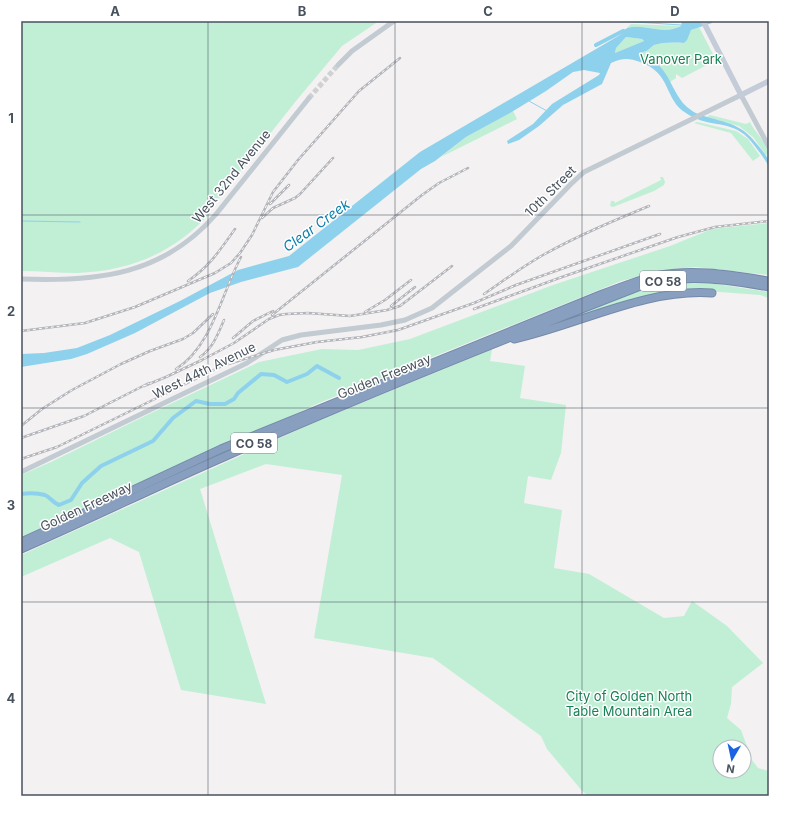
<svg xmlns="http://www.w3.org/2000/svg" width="790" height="817" viewBox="0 0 790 817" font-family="Inter,sans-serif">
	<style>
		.green { fill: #c0efd6; fill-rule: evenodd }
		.water { fill: #8ed1ec; fill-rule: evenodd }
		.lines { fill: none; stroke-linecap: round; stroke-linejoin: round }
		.stream { stroke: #8ed1ec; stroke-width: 1 }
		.canal { stroke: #8ed1ec; stroke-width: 4 }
		.tertiary-tunnel { stroke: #d1d1d4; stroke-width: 5; stroke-dasharray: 5 2.5; stroke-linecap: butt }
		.motorway-casing { stroke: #748aaa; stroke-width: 9 }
		.tertiary { stroke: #c2cad2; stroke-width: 5 }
		.secondary { stroke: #c4ccd9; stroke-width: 5.5 }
		.motorway { stroke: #899fbf; stroke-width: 7 }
		.rail-casing { stroke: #b3b5bb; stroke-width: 2.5 }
		.rail { stroke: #fff; stroke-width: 1; stroke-dasharray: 3; stroke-linecap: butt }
		.grid { fill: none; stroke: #48525e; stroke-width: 1; stroke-opacity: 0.55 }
		.labels { text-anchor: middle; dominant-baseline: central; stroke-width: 3; stroke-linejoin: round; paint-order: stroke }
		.shield { fill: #fff; stroke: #7f868e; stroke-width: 1 }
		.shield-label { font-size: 12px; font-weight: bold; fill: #48525e }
		.park-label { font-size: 13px; fill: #188054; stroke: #fff }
		.street-label { font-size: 13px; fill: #48525e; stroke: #fff }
		.water-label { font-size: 14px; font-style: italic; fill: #0d7fac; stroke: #fff }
		.neatline { fill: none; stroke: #48525e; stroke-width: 1.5 }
		.grid-label { font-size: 13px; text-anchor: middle; font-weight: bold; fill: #48525e }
	</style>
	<rect width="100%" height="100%" fill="#f3f1f1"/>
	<path class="green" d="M21,21h358l-37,25 -46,55 -88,111 2,1c-36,40 -80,58 -133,60 -19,0 -38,-2 -56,-2z
		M631,24l49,2c-19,10 -34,-3 -53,2z
		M699,27l17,33 -32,17 -2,1 -6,-4v4l-6,4c-9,-15 -14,-20 -30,-26l3,-4c5,-1 7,-4 11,-7 8,-3 22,-3 30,-2l7,-13z
		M626,37l16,2 2,2 -29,12 1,-5z
		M513,111l4,8 -76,38 25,-20z
		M710,115l36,9 4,-2c5,11 16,19 19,31l-3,2 -13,-18 -14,-11 -32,-9z
		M697,122l39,9 12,8 12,17 -7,5 -22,-28 -37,-10z
		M660,177h3l2,5 -1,3 -10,6 -41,16 -3,-1 1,-5h3l1,2 46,-23z
		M769,223v52l-74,-8 -30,3 -44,11 -302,122 -230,106 -68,29v-63l30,-13 96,-47 112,-53 63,-13 36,1 52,-11 143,-54 117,-39 42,-17z
		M685,283l31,1 53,8v6l-9,-3 -67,-5 -154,41c45,-21 97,-44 146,-48z
		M492,349l-2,12 35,5 -5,32 46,7 -5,48 -10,27 -23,-4 -4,27 38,7 -8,58 35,6 75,44 20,-2 8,-15 35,25 36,37 -31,24 -1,17 -4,14 14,12 11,30 6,8 11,3v25h-180l-6,-4 -36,-43 -6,-13 -108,-78 -119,-20 28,-163 -76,-11 -66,25 66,215 -85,-14 -42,-138 -29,-14 -89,39v-22l292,-132zM720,747h24v24h-24z"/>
	<path class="water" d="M682,21h31l-1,2 -21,7 -4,10 -3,3c-8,-1 -22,-1 -30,2 -4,3 -6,6 -11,7l-3,4c6,2 12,4 17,8 15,12 17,35 34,46 5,4 13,6 20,8 25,7 33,9 50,31 5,6 8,9 8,18 -3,-6 -7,-12 -12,-18 -11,-16 -20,-22 -40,-25 -11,-2 -21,-4 -31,-11 -22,-13 -14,-40 -46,-51 -11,-4 -18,-4 -29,1l-9,21 -39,21 -24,21 -20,14 -11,4 -1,-3 26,-17 19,-20 47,-29 1,-2 -16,-3 -11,2 -27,19 -36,22 -44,24 -31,24 -14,8 -123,98 -57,15 -31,11 -75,40 -48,21 -16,5 -50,8v-13l23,-1 33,-5 33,-13 70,-34 58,-31 51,-14 131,-104 200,-117 7,-7c19,-5 34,8 54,-2zM626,37l16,2 2,2 -29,12 1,-5z"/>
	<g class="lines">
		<path class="stream" d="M620,21l61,4
			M529,101l18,10
			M21,221l59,1"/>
		<path class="canal" d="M596,45l27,-14 6,1
			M21,494c7,-1 17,-1 24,1 5,2 8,8 14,10l12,-5 11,-17 19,-17 52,-25 20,-23 23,-17 14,3h15l9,-5 4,-6 23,-19 13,1 13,7 20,-8 10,-8 22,12"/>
		<path class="tertiary-tunnel" d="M309,98l29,-33"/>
		<defs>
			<path id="motorway" d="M514,339c64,-14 132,-51 198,-46
				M21,542l33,-15 167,-78 379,-154c18,-7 36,-14 55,-19 38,-8 76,-1 114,5
				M21,549c69,-30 136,-63 205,-93 136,-60 273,-115 412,-169 14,-3 28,-7 42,-8 30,-2 60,3 89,8"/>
		</defs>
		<use href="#motorway" class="motorway-casing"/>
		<path class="tertiary" d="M338,65l14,-14 42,-30
			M21,279c77,3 143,-4 196,-66l92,-115
			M21,472l226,-109 35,-23 19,-5 80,-10 24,-5 27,-12 79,-62 60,-62 13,-12 157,-77 28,52"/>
		<path class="secondary" d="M703,21l38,74 28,-14"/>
		<use href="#motorway" class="motorway"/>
		<defs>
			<path id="rail" d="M270,204l19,-19
				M262,218l11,-10 22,-10 5,-4 33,-36
				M188,281c22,-15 32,-31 47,-52
				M484,294c19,-13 38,-27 59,-39 34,-19 70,-34 106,-49
				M391,306l24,-19
				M474,309l88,-32 116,-40 37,-10 54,-6
				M365,312l20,-12 26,-20
				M272,315l150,-120 17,-12 29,-15
				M21,331l64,-8 50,-16 80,-34 16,-10 9,-10 12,-18 21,-43 25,-32 61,-69 41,-33
				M233,338l20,-17 20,-10
				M200,357c13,-9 18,-23 24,-37
				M176,369c36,-22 46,-77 65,-112
				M144,386l22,-9 36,-17 32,-17 35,-24 10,-4 7,-1 22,-1 42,3 37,-6 13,-4 52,-40
				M21,426l21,-17 30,-19 49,-26 29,-13 33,-12 10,-6 20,-19
				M21,438l63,-22 65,-33
				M21,459l36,-12 165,-81 52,-16 43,-8 45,-5 36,-7 76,-27 42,-18 144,-51"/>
		</defs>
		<use href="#rail" class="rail-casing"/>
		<use href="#rail" class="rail"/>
	</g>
	<path class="grid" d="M208,21v775M395,21v775M582,21v775M21,215h748M21,408h748M21,602h748"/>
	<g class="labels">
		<g class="shield">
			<rect x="640" y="271" width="46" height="20" rx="3"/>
			<rect x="231" y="433" width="46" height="20" rx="3"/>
		</g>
		<g class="shield-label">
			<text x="663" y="281">CO 58</text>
			<text x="254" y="443">CO 58</text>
		</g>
		<g class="park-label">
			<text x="681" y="59">Vanover Park</text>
			<text x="629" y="696">City of Golden North<tspan x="629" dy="15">Table Mountain Area</tspan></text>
		</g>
		<g class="street-label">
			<text transform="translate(231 176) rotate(-51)">West 32nd Avenue</text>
			<text transform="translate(550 191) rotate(-45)">10th Street</text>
			<text transform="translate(204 370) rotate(-26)">West 44th Avenue</text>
			<text transform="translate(384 376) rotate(-22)">Golden Freeway</text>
			<text transform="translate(86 506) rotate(-25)">Golden Freeway</text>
		</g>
		<g class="water-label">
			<text transform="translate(316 225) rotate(-36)">Clear Creek</text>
		</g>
	</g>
	<rect width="790" height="817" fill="none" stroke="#ffffff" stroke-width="44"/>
	<g transform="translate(732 759) rotate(189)"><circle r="19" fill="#ffffff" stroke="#b6babf"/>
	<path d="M0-3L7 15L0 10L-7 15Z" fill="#1b63e3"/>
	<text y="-6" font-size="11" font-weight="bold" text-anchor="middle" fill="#48525e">N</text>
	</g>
	<rect x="22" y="22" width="746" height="773" class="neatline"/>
	<g class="grid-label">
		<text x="115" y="16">A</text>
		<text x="302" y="16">B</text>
		<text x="488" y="16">C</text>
		<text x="675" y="16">D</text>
		<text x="11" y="123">1</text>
		<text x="11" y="316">2</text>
		<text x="11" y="510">3</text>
		<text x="11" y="703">4</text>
	</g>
</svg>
